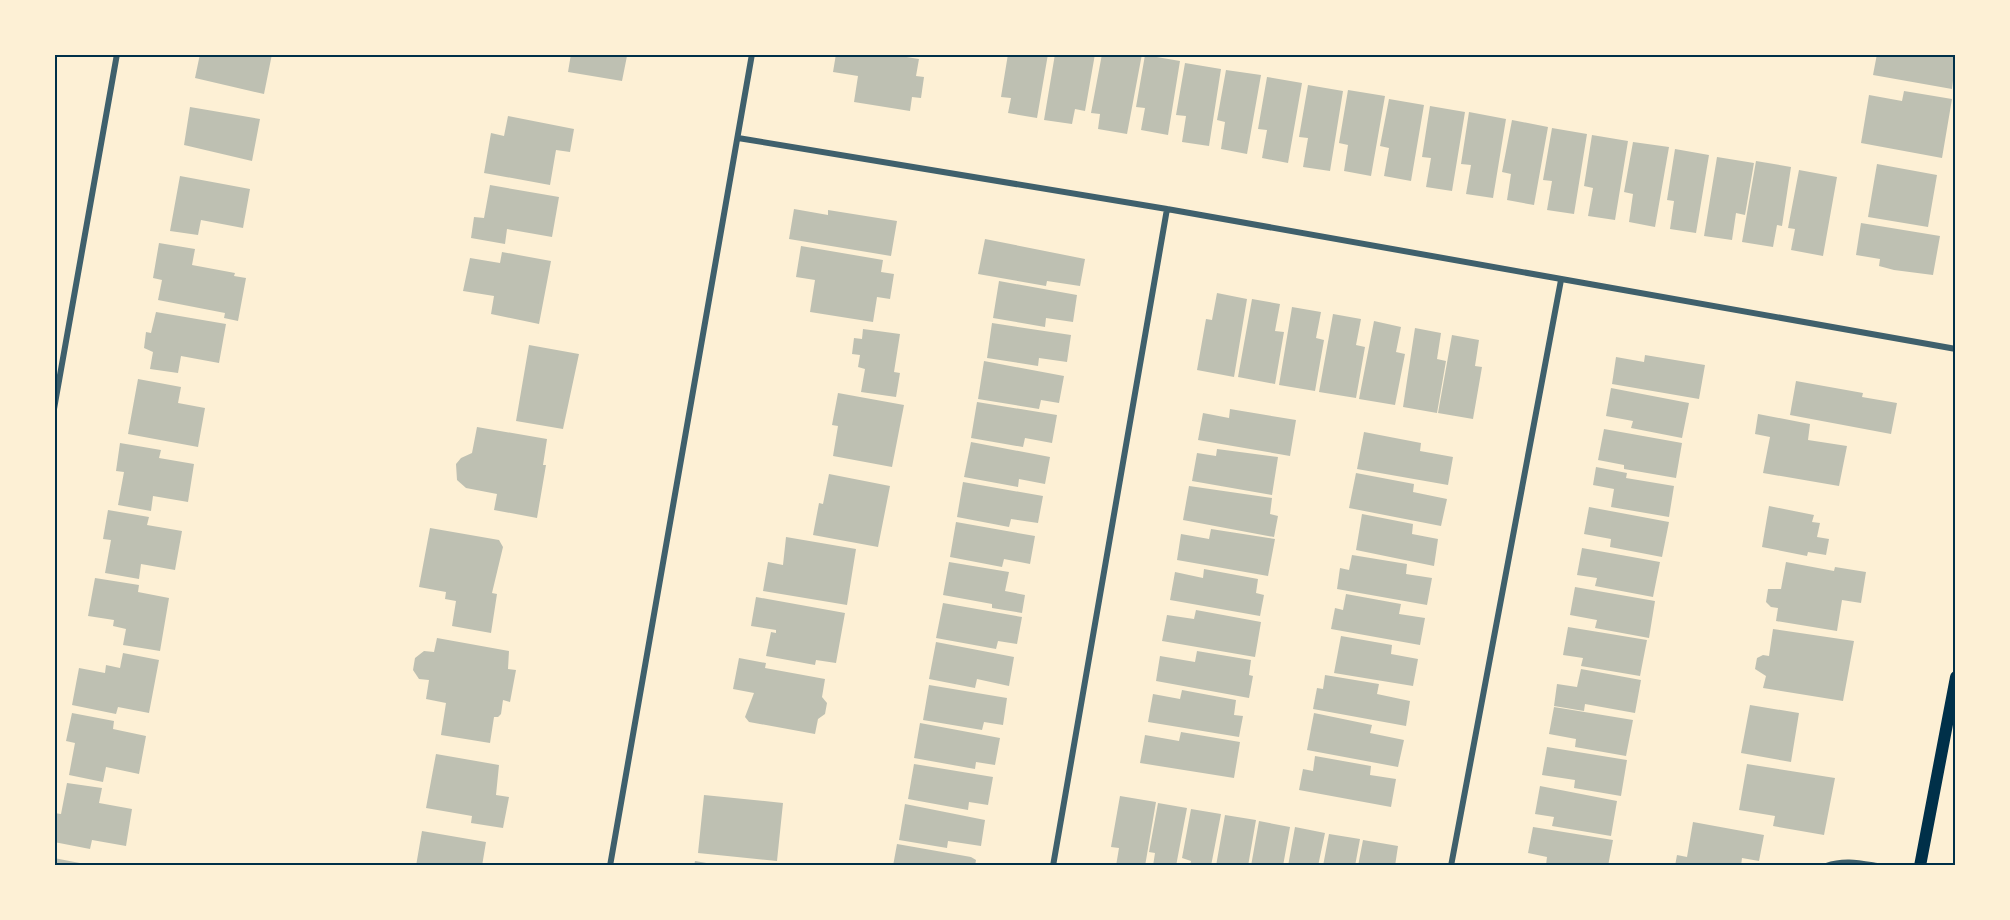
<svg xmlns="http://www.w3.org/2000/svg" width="2010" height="920" viewBox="0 0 2010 920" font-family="'Open Sans',sans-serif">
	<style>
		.building { fill: #bec0b2 }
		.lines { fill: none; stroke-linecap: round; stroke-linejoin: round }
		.minor { stroke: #3f606c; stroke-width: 6 }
		.secondary { stroke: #003049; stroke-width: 12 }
		.neatline { fill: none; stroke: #003049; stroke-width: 2 }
	</style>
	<rect width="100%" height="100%" fill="#fdf0d5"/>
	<path class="building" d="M200,54h72l-8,40 -69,-16z
		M571,54l56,2 -5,25 -54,-9z
		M836,54h52l31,5 -3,17 8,1 -3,21 -9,-1 -2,14 -56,-9 4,-26 -25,-4z
		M1008,54h40l-11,64 -29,-5 3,-15 -10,-1z
		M1055,54h40l-10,57 -10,-2 -3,15 -28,-4z
		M1102,54h40l-15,80 -29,-5 2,-15 -9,-1z
		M1877,54h79l-4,35 -79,-14z
		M1145,55l35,6 -12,74 -27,-5 4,-22 -9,-1z
		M1185,63l36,6 -12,77 -27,-4 4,-26 -10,-1z
		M1226,70l35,5 -14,79 -26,-5 4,-27 -8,-2z
		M1267,77l35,6 -14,80 -26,-5 5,-28 -9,-1z
		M1308,85l35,6 -13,80 -27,-4 5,-29 -9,-1z
		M1348,90l37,6 -14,80 -27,-5 4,-26 -9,-2z
		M1904,91l48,8 -10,59 -81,-15 8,-48 33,6z
		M1389,99l35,6 -13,76 -27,-5 5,-28 -9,-2z
		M1430,106l35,6 -13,79 -26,-4 5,-29 -9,-1z
		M190,107l70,12 -8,42 -68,-16z
		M1469,112l37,7 -13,79 -27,-4 5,-29 -10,-1z
		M508,116l66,13 -4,23 -14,-2 -6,35 -66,-12 7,-40 13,3z
		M1512,120l36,7 -14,78 -27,-5 4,-26 -9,-2z
		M1552,128l35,6 -13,80 -27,-4 5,-29 -9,-1z
		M1592,135l36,6 -13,79 -27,-4 5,-28 -9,-2z
		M1633,142l36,5 -14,80 -26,-5 4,-28 -9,-2z
		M1675,149l34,6 -13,78 -26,-4 4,-28 -7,-1z
		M1717,157l37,6 -9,52 -9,-2 -4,27 -28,-4z
		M1756,161l35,6 -9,59 -5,-1 -4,22 -31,-5z
		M1877,164l60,11 -9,52 -60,-10z
		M1799,170l38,7 -14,79 -32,-6 4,-21 -7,-1z
		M180,176l70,13 -7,39 -42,-8 -3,15 -28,-4z
		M490,185l69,12 -7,40 -45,-8 -2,15 -34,-6 3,-21 10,1z
		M794,209l34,6v-5l69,11 -6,35 -102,-17z
		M1861,223l79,13 -7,39 -39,-5 -15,-4 1,-7 -24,-4z
		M985,239l100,20 -5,27 -33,-5 -1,5 -68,-12z
		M159,243l36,6 -3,16 43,8 -1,3 12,2 -8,43 -14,-3 1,-5 -67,-13 4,-20 -9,-2z
		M801,246l82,14 -2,12 13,2 -4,25 -13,-2 -4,25 -63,-10 5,-32 -19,-3z
		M502,252l49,9 -12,63 -48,-10 3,-18 -31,-5 7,-33 30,5z
		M999,281l78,14 -4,27 -27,-4 -1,9 -52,-9z
		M1217,293l30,6 -13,78 -37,-7 9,-51 6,1z
		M1252,299l28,5 -5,27 9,1 -9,52 -37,-7z
		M1292,307l29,5 -5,26 8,2 -9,51 -36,-6z
		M156,312l70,12 -7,39 -38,-7 -3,17 -28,-4 3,-17 -9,-4 2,-16 5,1z
		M1333,314l28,5 -5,26 9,2 -9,51 -37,-6z
		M1374,321l27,6 -5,25 9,2 -10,51 -36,-6z
		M992,323l79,12 -4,27 -28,-4 -1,8 -51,-8z
		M1415,328l26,5 -4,26 9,2 -9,52 -34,-6z
		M863,329l37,5 -6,38 6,1 -4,24 -35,-5 4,-23 -7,-2 2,-12 -8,-1 2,-16 8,1z
		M1452,335l27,5 -4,26 7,1 -9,52 -35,-6z
		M529,345l50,9 -16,75 -47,-8z
		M1645,355l60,10 -6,34 -87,-15 4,-27 28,5z
		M984,361l80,15 -5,27 -18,-3 -2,9 -61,-10z
		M138,379l43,8 -3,16 27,5 -7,39 -70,-13z
		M1796,381l67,12 -1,4 35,6 -6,31 -101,-19z
		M1611,388l78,15 -7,35 -51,-10 2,-7 -27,-5z
		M838,393l66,12 -12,62 -59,-11 5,-30 -6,-1z
		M977,402l80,13 -5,28 -27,-5 -2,9 -52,-9z
		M1230,409l66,11 -6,36 -92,-16 5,-27 26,5z
		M1758,414l52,10 -2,16 39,6 -8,40 -76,-13 7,-36 -15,-3z
		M477,427l70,12 -4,26h3l-9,53 -43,-8 3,-16 -31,-6 -9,-8 -1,-16 5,-6 11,-5z
		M1604,429l78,14 -6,35 -52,-9v-4l-26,-5z
		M1364,432l57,11 -1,8 33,6 -5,28 -91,-16z
		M971,442l79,15 -5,27 -26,-5 -1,8 -54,-10z
		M120,443l41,7 -2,8 35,6 -6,38 -35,-6 -2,15 -33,-6 6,-33 -8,-1z
		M1217,449l61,8 -6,38 -80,-14 5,-28 19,3z
		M1596,467l31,6 -1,5 48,8 -5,31 -58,-10 3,-18 -21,-4z
		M1356,473l58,11 -1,8 34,7 -6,27 -92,-18z
		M829,474l61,12 -12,61 -65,-12 6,-32 4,1z
		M963,482l80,14 -5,27 -27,-4 -2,8 -52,-10z
		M1189,486l83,12 -2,16 8,2 -4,21 -91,-17z
		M1769,506l45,9 -2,7 8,1 -3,14 12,2 -3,16 -18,-3 -1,4 -45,-9z
		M1589,507l80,15 -7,35 -52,-10 1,-8 -27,-5z
		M108,510l41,7 -2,8 35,6 -7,39 -34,-6 -2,15 -34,-6 6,-33 -8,-1z
		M1362,514l51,10 -1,10 26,5 -4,27 -78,-16z
		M956,522l79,14 -5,28 -26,-5 -2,8 -52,-10z
		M430,528l69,12 4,7 -11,46 5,1 -6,39 -39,-7 4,-25 -11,-2 1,-7 -27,-5z
		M1211,529l64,10 -7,37 -91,-16 4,-26 28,5z
		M786,537l70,12 -9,56 -84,-14 5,-29 15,3z
		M1582,548l78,14 -7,35 -58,-11 2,-8 -20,-3z
		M1352,555l55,9 -1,10 26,4 -5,27 -90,-16 3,-21 9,2z
		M949,562l60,10 -4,19 20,4 -3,18 -30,-5v-4l-49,-9z
		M1786,562l48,9 1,-4 31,5 -5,31 -19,-3 -5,31 -61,-10 2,-13 -7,-1 -5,-5 2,-13h13z
		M1204,569l54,10 -2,14 8,2 -4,21 -90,-16 5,-28 28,6z
		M95,578l44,7 -1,7 31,6 -9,53 -37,-6 3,-16 -13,-3 1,-6 -26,-4z
		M1575,587l80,14 -6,37 -54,-10 2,-8 -27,-5z
		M1346,594l55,10 -2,10 26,4 -5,27 -89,-16 4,-21 8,2z
		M756,597l89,16 -9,50 -20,-3 -1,5 -49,-9 5,-24 5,1v-3l-25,-4z
		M943,603l79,14 -5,27 -19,-3 -2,8 -60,-11z
		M1196,610l65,12 -6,35 -93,-16 5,-26 27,4z
		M1568,627l79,13 -7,36 -59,-10 2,-8 -20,-3z
		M1773,629l81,12 -11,60 -80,-13 3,-12 -11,-7 2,-11 6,-3 6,1z
		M1341,636l51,9 -1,9 27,5 -5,27 -79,-13z
		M437,638l72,13 -1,18 8,1 -6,32 -7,-2 -2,14 -3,3h-4l-4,26 -49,-8 5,-32 -20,-4 3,-19 -10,-1 -6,-9 2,-12 9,-7 10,1z
		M936,642l78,15 -5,29 -32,-7 -2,9 -46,-9z
		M1197,651l54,9 -2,15 4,1 -4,22 -93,-17 4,-25 35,6z
		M123,653l36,7 -10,53 -31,-6 -2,7 -44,-9 7,-37 26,5 1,-8 14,3z
		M739,658l27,5 -1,5 60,11 -3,18 5,6 -2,11 -7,5 -3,15 -66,-12 -4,-5 9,-24 -21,-4z
		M1581,669l60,11 -6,33 -50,-9 -1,7 -30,-5 3,-22 20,3z
		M1325,675l54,9 -2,10 33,7 -4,25 -93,-17 4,-21 6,1z
		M929,685l78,13 -4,27 -19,-3 -2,8 -59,-10z
		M1182,690l54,10 -2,15 9,1 -4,21 -91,-15 5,-28 27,5z
		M1750,705l49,8 -8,49 -50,-9z
		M1554,707l79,13 -7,36 -51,-9 1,-8 -27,-5z
		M72,713l42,8 -1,8 33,7 -7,38 -33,-7 -3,15 -34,-7 6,-32 -9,-2z
		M1314,713l58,12 -2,8 34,7 -6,27 -91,-17z
		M920,723l80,15 -5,27 -19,-3 -1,7 -61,-11z
		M1181,732l59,10 -6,36 -94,-15 5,-28 34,6z
		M1547,747l80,13 -6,36 -47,-8 1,-8 -33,-5z
		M436,754l63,11 -3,30 13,2 -6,31 -32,-5 1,-7 -46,-8z
		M1315,756l56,10 -1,9 26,4 -5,28 -92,-17 4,-21 10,2z
		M914,764l79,13 -5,28 -19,-3 -1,8 -60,-11z
		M1747,764l88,14 -11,57 -51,-9 2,-10 -36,-6z
		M67,783l35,5 -3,15 33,6 -6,37 -34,-6 -2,9 -36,-7v-29l7,1z
		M1540,786l77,15 -6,35 -59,-10 2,-9 -19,-3z
		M704,795l79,8 -6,58 -79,-8z
		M1120,796l36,6 -11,64h-29l3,-18 -8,-1z
		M1158,803l29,5 -11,58h-23l2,-13 -6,-1z
		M905,804l80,16 -4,26 -33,-5 -1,7 -48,-8z
		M1191,809l30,5 -10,52h-21l1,-5 -9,-3z
		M1225,815l31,5 -8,46h-32z
		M1259,821l31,6 -7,39h-32z
		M1693,822l71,13 -5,26 -17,-3 -1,8h-66l2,-11 10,2z
		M1295,827l30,6 -7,33h-30z
		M1533,827l80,13 -5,26 -62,-1 1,-8 -19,-4z
		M422,831l64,11 -4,24h-66z
		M1329,834l31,5 -5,27h-32z
		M1363,840l35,6 -3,20h-37z
		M897,844l74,13 5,3 -1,6h-82z
		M54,858l36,7v1h-36z
		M695,861l23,4v1h-24z"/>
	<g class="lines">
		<path class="minor" d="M738,138l429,71 789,140
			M54,409l63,-355
			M610,866l142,-812
			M1053,866l114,-657
			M1451,866l110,-586
			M1826,866c18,-6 32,-3 51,0"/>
		<path class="secondary" d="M1920,866l36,-189"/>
	</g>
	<rect width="2010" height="920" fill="none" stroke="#fdf0d5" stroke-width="111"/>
	<rect x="56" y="56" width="1898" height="808" class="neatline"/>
</svg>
